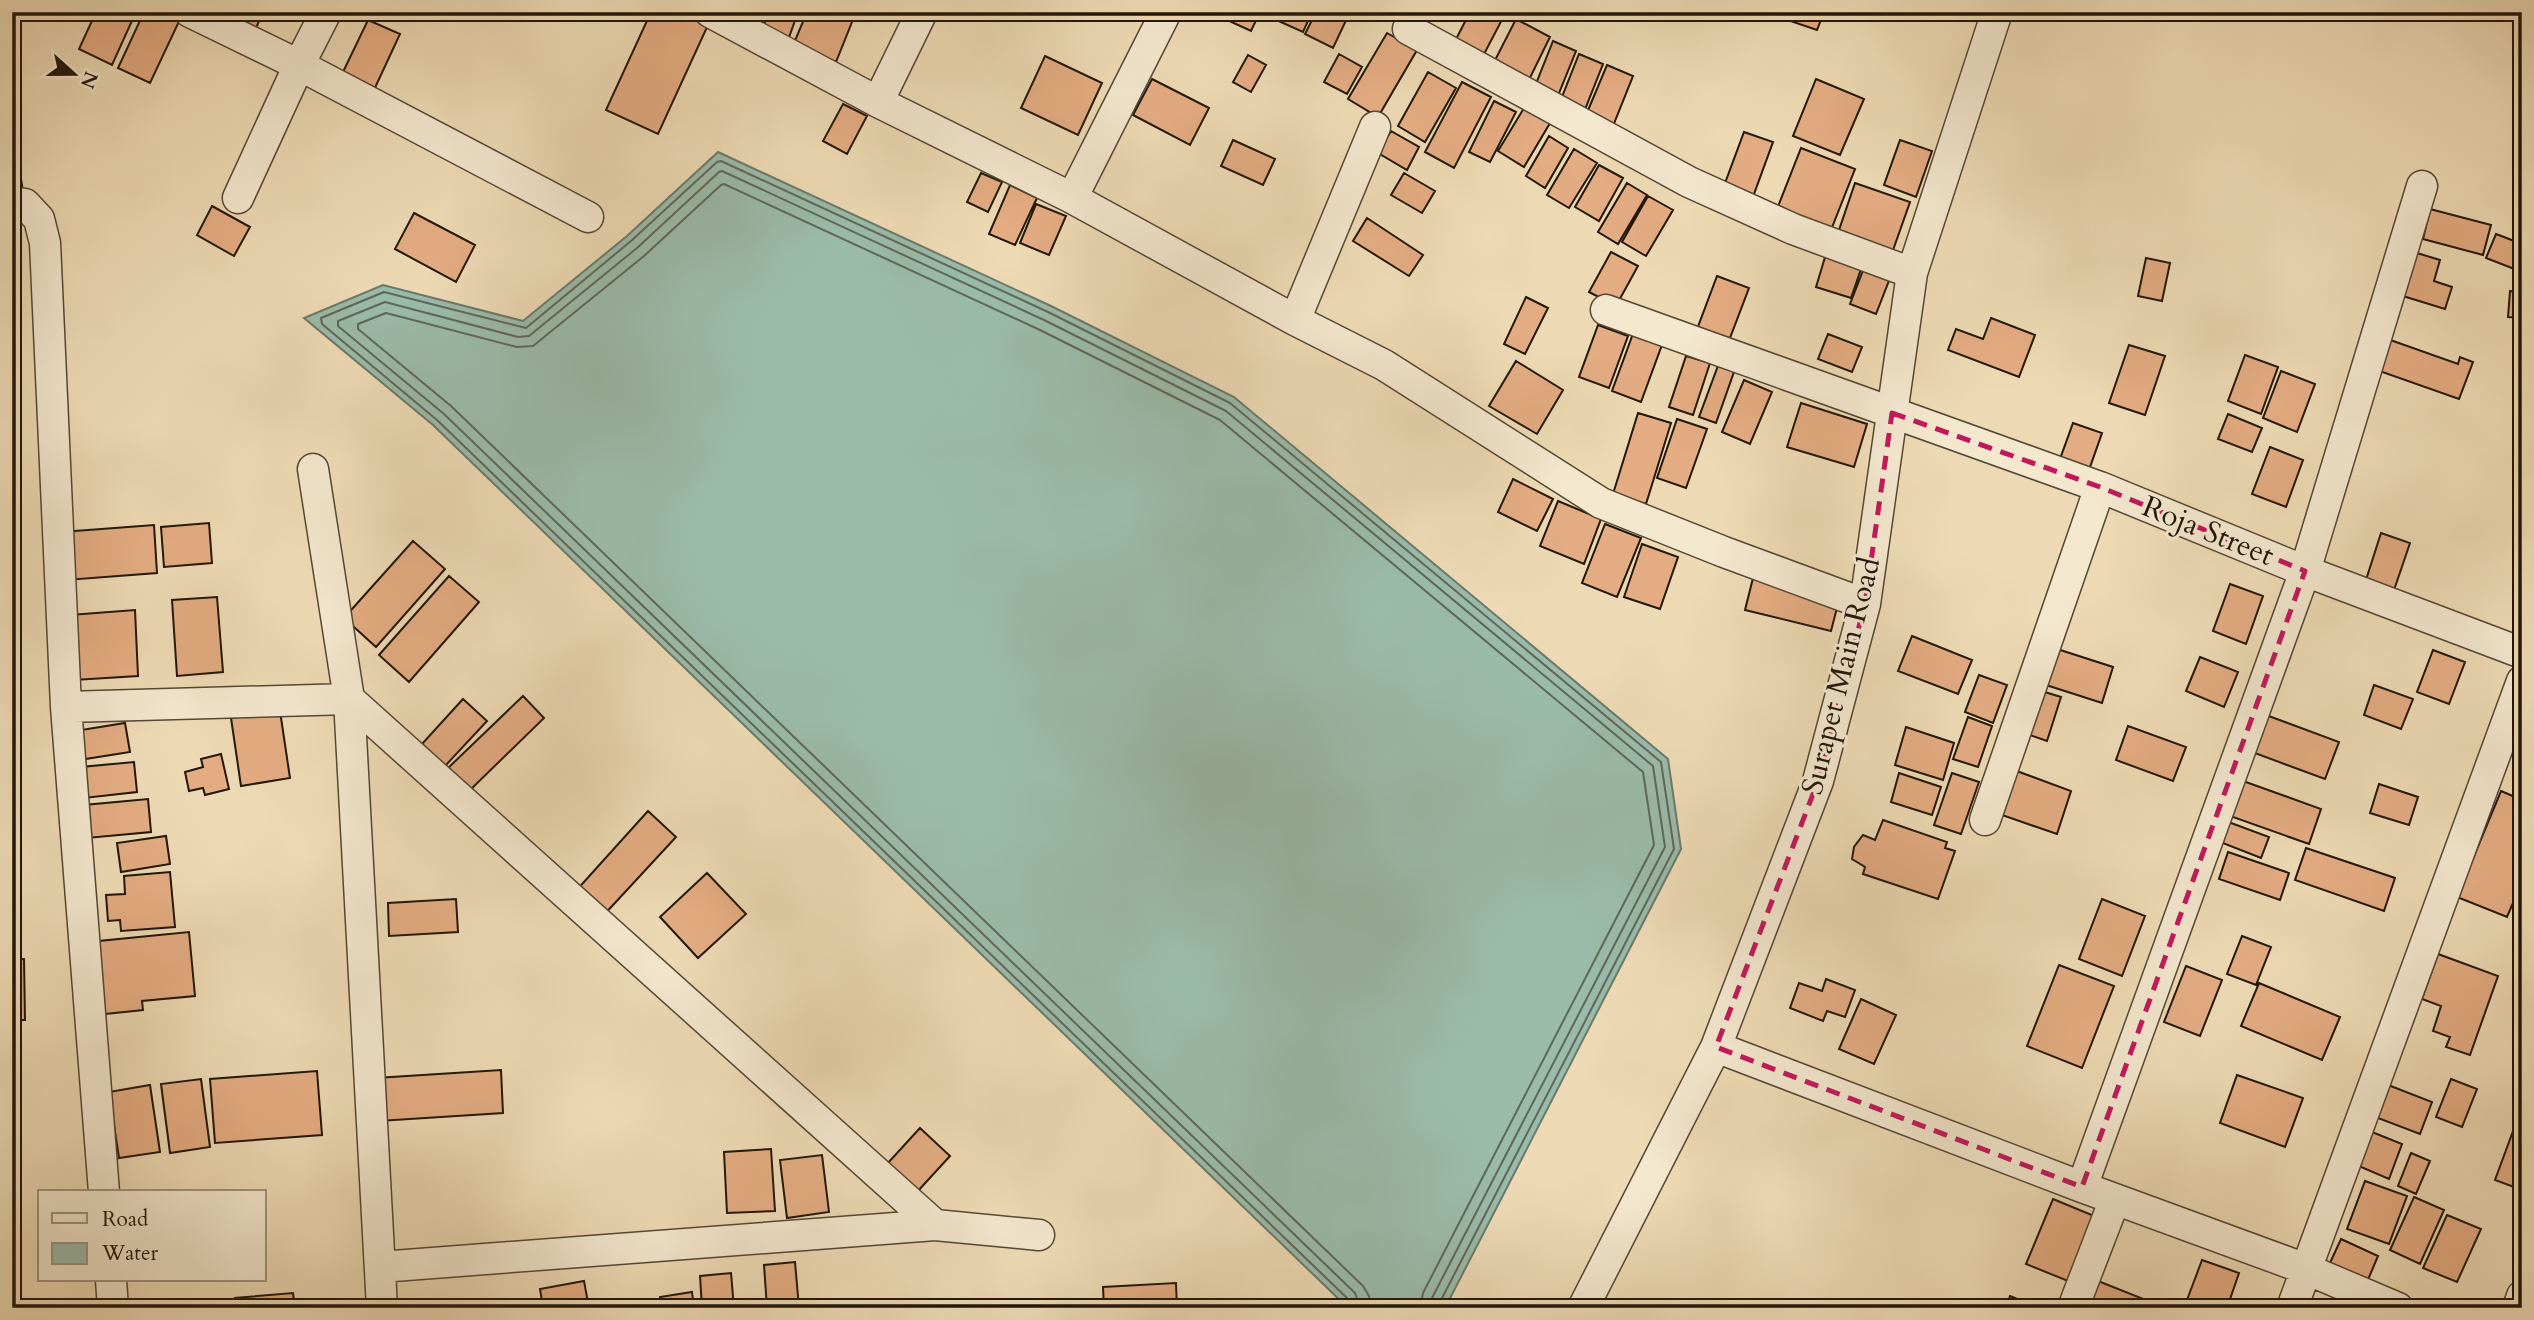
<svg xmlns="http://www.w3.org/2000/svg" width="2534" height="1320" viewBox="0 0 2534 1320" font-family="Cardo,serif">
	<style>
		.water { fill: #9abbaa; stroke: #6a796a; stroke-width: 2 }
		.lines { fill: none; stroke-linecap: round; stroke-linejoin: round }
		.shore { stroke: #5e685a; stroke-width: 2 }
		.building { fill: #e4ac82; stroke: #211609; stroke-width: 2 }
		.street-casing { stroke: #544734; stroke-width: 33 }
		.street { stroke: #f3e7ce; stroke-width: 30 }
		.marked { fill: none; stroke: #c2185b; stroke-width: 5; stroke-dasharray: 14 9; stroke-linejoin: round }
		.labels { text-anchor: middle; dominant-baseline: central; stroke-width: 6; stroke-linejoin: round; paint-order: stroke }
		.street-label { font-size: 30px; fill: #211609; stroke: #f3e7ce }
	</style>
	<rect width="100%" height="100%" fill="#eddab4"/>
	<filter id="stains"><feTurbulence type="fractalNoise" baseFrequency=".00286" numOctaves="4"/><feColorMatrix values="0 0 0 0 .2 0 0 0 0 .09 0 0 0 0 .02 0 0 0 .5 -.17"/></filter>
	<radialGradient id="worn" r=".72"><stop offset=".6" stop-color="#630" stop-opacity="0"/><stop offset="1" stop-color="#630" stop-opacity=".3"/></radialGradient>
	<path class="water" d="M718,152l333,154 183,91 434,362 13,90 -236,459h-97l-915,-883 -129,-107 79,-33 140,36 104,-85z"/>
	<g class="lines">
		<path class="shore" d="M1352,1308l-3,-8 -912,-880 -115,-96 -1,-6 63,-26 142,36 105,-87 86,-79 4,-1 327,151 182,91 431,359 13,87 -234,453 -1,6
			M1361,1308l-6,-15 -911,-879 -106,-88v-5l47,-19 133,35 11,-1 108,-88 82,-76 3,-1 322,149 182,91 427,355 12,81 -233,451 -1,10
			M1371,1308l-2,-12 -6,-10 -912,-880 -93,-77v-5l28,-11 131,34 16,-1 111,-90 77,-71 3,-1 316,146 180,90 423,352 11,73 -231,448 -3,15"/>
	</g>
	<path class="building" d="M96,12h40l-24,53 -33,-16z
		M144,12l39,1 -33,70 -32,-15z
		M226,12h37l-7,16z
		M651,12h30l27,13 -50,109 -52,-24z
		M769,12h29l-11,31 -26,-11z
		M807,12h49l-20,50 -42,-19z
		M1215,12h45l-9,19 -37,-17z
		M1278,12h34l-9,20 -29,-13z
		M1316,12h34l-17,36 -28,-14z
		M1470,12h36l-24,46 -28,-15z
		M1777,12h47l-7,18 -41,-14z
		M1516,19l34,18 -25,51 -35,-18z
		M368,20l32,14 -26,56 -32,-16z
		M1387,33l30,17 -39,67 -30,-18z
		M1553,41l23,10 -21,52 -23,-9z
		M1339,54l23,13 -15,27 -23,-12z
		M1579,54l24,10 -21,53 -24,-10z
		M1248,55l18,10 -15,27 -18,-10z
		M1045,56l57,27 -24,52 -57,-27z
		M1607,65l26,11 -20,50 -27,-11z
		M1428,72l28,16 -31,54 -27,-16z
		M1152,79l57,29 -19,37 -57,-30z
		M1816,79l48,20 -24,56 -47,-19z
		M1462,82l29,15 -37,71 -29,-16z
		M1494,101l22,11 -26,50 -21,-10z
		M843,104l24,12 -20,38 -24,-13z
		M1524,108l26,15 -26,44 -26,-16z
		M1391,131l28,16 -12,23 -29,-17z
		M1744,132l29,10 -23,63 -29,-11z
		M1549,136l19,12 -23,40 -19,-12z
		M12,137h2l9,54 -11,2z
		M1233,140l42,19 -12,26 -42,-19z
		M1900,140l32,11 -16,46 -32,-12z
		M1801,148l54,21 -24,61 -54,-21z
		M1574,149l23,14 -28,45 -22,-13z
		M1599,165l24,13 -24,43 -24,-14z
		M981,173l21,9 -14,30 -21,-10z
		M1404,173l31,18 -13,22 -31,-18z
		M1627,183l20,12 -29,49 -20,-12z
		M1855,183l55,19 -18,51 -54,-20z
		M1010,185l27,13 -22,47 -26,-11z
		M1648,196l25,14 -27,46 -24,-14z
		M1036,204l30,12 -17,39 -29,-12z
		M212,206l38,21 -16,29 -37,-21z
		M2430,209l61,16 -8,30 -60,-16z
		M414,213l61,32 -19,37 -61,-33z
		M1367,218l56,37 -14,21 -56,-35z
		M2496,234l26,10v28l-36,-14z
		M1611,252l27,14 -22,40 -27,-14z
		M2417,253l23,7 -6,21 18,6 -7,22 -42,-13z
		M1826,254l36,12 -11,32 -35,-11z
		M2146,258l24,5 -8,38 -24,-5z
		M1864,268l26,10 -14,36 -26,-10z
		M1717,276l32,12 -24,63 -32,-11z
		M2510,291l12,1v26l-14,-1z
		M1526,297l22,11 -23,46 -21,-10z
		M1991,318l44,17 -16,42 -71,-27 8,-21 27,10z
		M1598,325l30,11 -19,52 -30,-11z
		M1634,331l29,11 -22,60 -29,-11z
		M1828,334l34,13 -10,25 -34,-13z
		M2379,336l79,28 2,-7 13,5 -14,37 -91,-32z
		M2129,345l36,11 -20,59 -36,-12z
		M2245,355l33,12 -17,47 -33,-13z
		M1686,356l24,7 -17,52 -24,-8z
		M1516,361l47,29 -26,44 -48,-28z
		M1719,363l16,6 -19,54 -17,-6z
		M2281,371l34,13 -18,48 -34,-14z
		M1744,380l28,12 -22,52 -28,-12z
		M1801,403l66,21 -13,43 -67,-20z
		M1638,413l33,10 -25,81 -33,-10z
		M2228,414l34,14 -10,24 -34,-13z
		M1677,419l30,10 -21,59 -29,-10z
		M2073,423l29,10 -13,37 -29,-11z
		M2270,447l33,13 -17,47 -34,-13z
		M1513,479l40,20 -16,32 -39,-19z
		M1558,501l43,18 -17,45 -44,-18z
		M209,523l3,40 -48,4 -3,-40z
		M1605,524l36,14 -24,59 -35,-14z
		M154,525l3,48 -91,7 -4,-48z
		M2381,533l29,10 -16,47 -28,-10z
		M413,541l32,28 -69,78 -32,-29z
		M1642,544l36,13 -18,52 -36,-12z
		M1754,574l86,22 -9,35 -86,-21z
		M449,576l30,26 -70,80 -30,-27z
		M2230,584l33,12 -17,48 -33,-13z
		M217,597l6,75 -46,4 -5,-76z
		M135,610l3,66 -64,4 -4,-65z
		M1912,636l60,24 -14,34 -60,-23z
		M2054,648l59,19 -11,36 -59,-19z
		M2433,650l32,12 -16,42 -32,-12z
		M2200,657l38,15 -14,35 -38,-16z
		M1979,675l28,10 -14,38 -28,-11z
		M2374,685l39,14 -12,30 -37,-14z
		M2038,690l23,7 -14,44 -23,-8z
		M523,696l21,22 -76,74 -22,-22z
		M463,699l24,22 -42,45 -23,-22z
		M280,711l10,67 -49,8 -10,-68z
		M2266,715l73,27 -14,37 -73,-27z
		M1968,717l24,9 -14,41 -25,-8z
		M125,723l5,29 -51,8 -4,-29z
		M2128,726l58,21 -13,34 -57,-21z
		M1906,727l48,16 -11,37 -48,-15z
		M221,754l8,35 -24,6 -2,-7 -14,3 -4,-19 18,-5 -2,-8z
		M134,762l3,30 -53,6 -3,-31z
		M2014,770l57,21 -14,43 -58,-20z
		M1899,773l42,14 -9,28 -41,-13z
		M1952,773l27,9 -18,52 -27,-9z
		M2243,781l78,28 -12,35 -79,-28z
		M2379,784l39,13 -9,28 -39,-12z
		M2501,791l21,9v82l-15,35 -50,-20z
		M148,799l3,33 -64,6 -3,-33z
		M648,811l28,26 -75,81 -27,-25z
		M1883,820l64,22 -2,6 10,3 -17,48 -75,-25 2,-7 -13,-8 2,-12 9,-12 12,5z
		M2223,820l46,17 -8,21 -46,-18z
		M166,836l4,28 -49,8 -4,-29z
		M2306,848l89,30 -11,33 -89,-31z
		M2228,852l61,21 -9,27 -61,-21z
		M170,872l5,55 -54,4 -1,-11 -12,1 -2,-26 19,-1 -1,-18z
		M707,873l39,41 -48,44 -38,-41z
		M456,899l2,33 -69,4 -1,-33z
		M2102,899l43,17 -23,60 -43,-17z
		M189,932l6,64 -53,5 1,9 -47,5 -4,-39 10,-1 -3,-34z
		M2242,936l29,11 -15,38 -29,-11z
		M2438,954l60,22 -28,79 -24,-8 4,-10 -17,-6 8,-25 -19,-7z
		M24,959l1,61h-13v-60z
		M2059,965l55,21 -32,82 -55,-22z
		M2186,966l36,14 -22,56 -36,-14z
		M1826,979l29,11 -10,27 -18,-6 -4,10 -33,-13 9,-25 23,8z
		M2259,983l81,34 -18,43 -81,-34z
		M1861,999l35,16 -22,49 -35,-15z
		M501,1070l2,43 -124,8 -3,-43z
		M317,1071l5,64 -107,8 -5,-64z
		M2237,1075l66,23 -18,49 -65,-24z
		M201,1079l9,68 -40,6 -9,-69z
		M2451,1079l26,10 -15,38 -26,-10z
		M2383,1083l49,19 -12,32 -50,-19z
		M150,1085l10,67 -41,6 -10,-66z
		M2516,1123l6,2v65l-27,-10z
		M920,1128l30,28 -33,36 -30,-28z
		M2367,1130l35,14 -13,35 -35,-15z
		M771,1149l4,62 -48,2 -3,-61z
		M2411,1153l19,8 -14,33 -18,-8z
		M822,1155l7,57 -42,6 -7,-58z
		M2365,1181l42,15 -18,48 -42,-15z
		M2414,1197l30,13 -24,54 -30,-14z
		M2053,1199l46,19 -26,65 -47,-19z
		M2447,1215l34,14 -24,53 -34,-14z
		M2341,1239l37,17 -11,26 -38,-17z
		M2202,1260l37,13 -12,35h-43z
		M795,1262l4,46h-32l-3,-43z
		M731,1273l3,35h-32l-2,-32z
		M584,1281l5,27h-46l-3,-19z
		M2098,1281l53,21 -2,6h-51l-10,-4z
		M1176,1283l1,25h-73l-1,-21z
		M692,1292l2,16h-33l-1,-11z
		M293,1293l2,15h-59l-1,-10z
		M2010,1296l29,12h-33z
		M220,1299l1,9h-96v-1z"/>
	<g class="lines">
		<defs>
			<path id="street" d="M190,12l109,53 289,152
				M710,12l168,90 194,96 223,122 89,45 217,138 123,49 141,52
				M1408,29l281,153 104,47 119,44
				M878,102l44,-90
				M238,198l61,-133 27,-53
				M1072,198l94,-186
				M12,202l13,2 14,15 6,24 21,464 38,485
				M1606,310l494,177 205,84 217,82
				M1295,320l80,-193
				M313,469l36,230 33,609
				M66,707l283,-8 586,526
				M1985,820l115,-333
				M1716,1047l366,140 224,82 92,39
				M2082,1187l223,-616 117,-385
				M380,1267l555,-42 104,10
				M111,1280l2,28
				M1583,1308l133,-261 102,-266 47,-177 47,-331 85,-261
				M2073,1308l42,-109
				M2292,1308l230,-627
				M2518,1308l4,-12"/>
		</defs>
		<use href="#street" class="street-casing"/>
		<use href="#street" class="street"/>
	</g>
	<path class="marked" d="M1892,413l208,74 205,84 -223,616 -366,-140 102,-266 47,-177z"/>
	<g class="labels">
		<g class="street-label">
			<text transform="translate(2208 531) rotate(22)">Roja Street</text>
			<text transform="translate(1841 676) rotate(-76)">Surapet Main Road</text>
		</g>
	</g>
	<rect width="2534" height="1320" fill="none" stroke="#eddab4" stroke-width="42"/>
	<rect x="14" y="14" width="2506" height="1292" fill="none" stroke="#211609" stroke-width="3.5"/>
	<rect x="21" y="21" width="2492" height="1278" fill="none" stroke="#211609" stroke-width="2"/>
	<rect x="38" y="1190" width="228" height="91" fill="#f3e7ce" stroke="#9f937f" stroke-width="2"/>
	<rect x="52" y="1213" width="35" height="10" fill="#f3e7ce" stroke="#9f937f" stroke-width="2"/>
	<text x="102" y="1226" font-size="21" fill="#211609">Road</text>
	<rect x="52" y="1243" width="35" height="21" fill="#9abbaa" stroke="#9f937f" stroke-width="2"/>
	<text x="102" y="1260" font-size="21" fill="#211609">Water</text>
	<g transform="translate(74 74) rotate(111)" stroke="#f3e7ce" stroke-width="5" paint-order="stroke">
	<path d="M0-5L12 26L0 18L-12 26Z" fill="#211609"/>
	<text y="-10" font-size="19" font-weight="bold" text-anchor="middle" fill="#211609">N</text>
	</g>
	<rect width="100%" height="100%" filter="url(#stains)"/>
	<rect width="100%" height="100%" fill="url(#worn)"/>
</svg>
